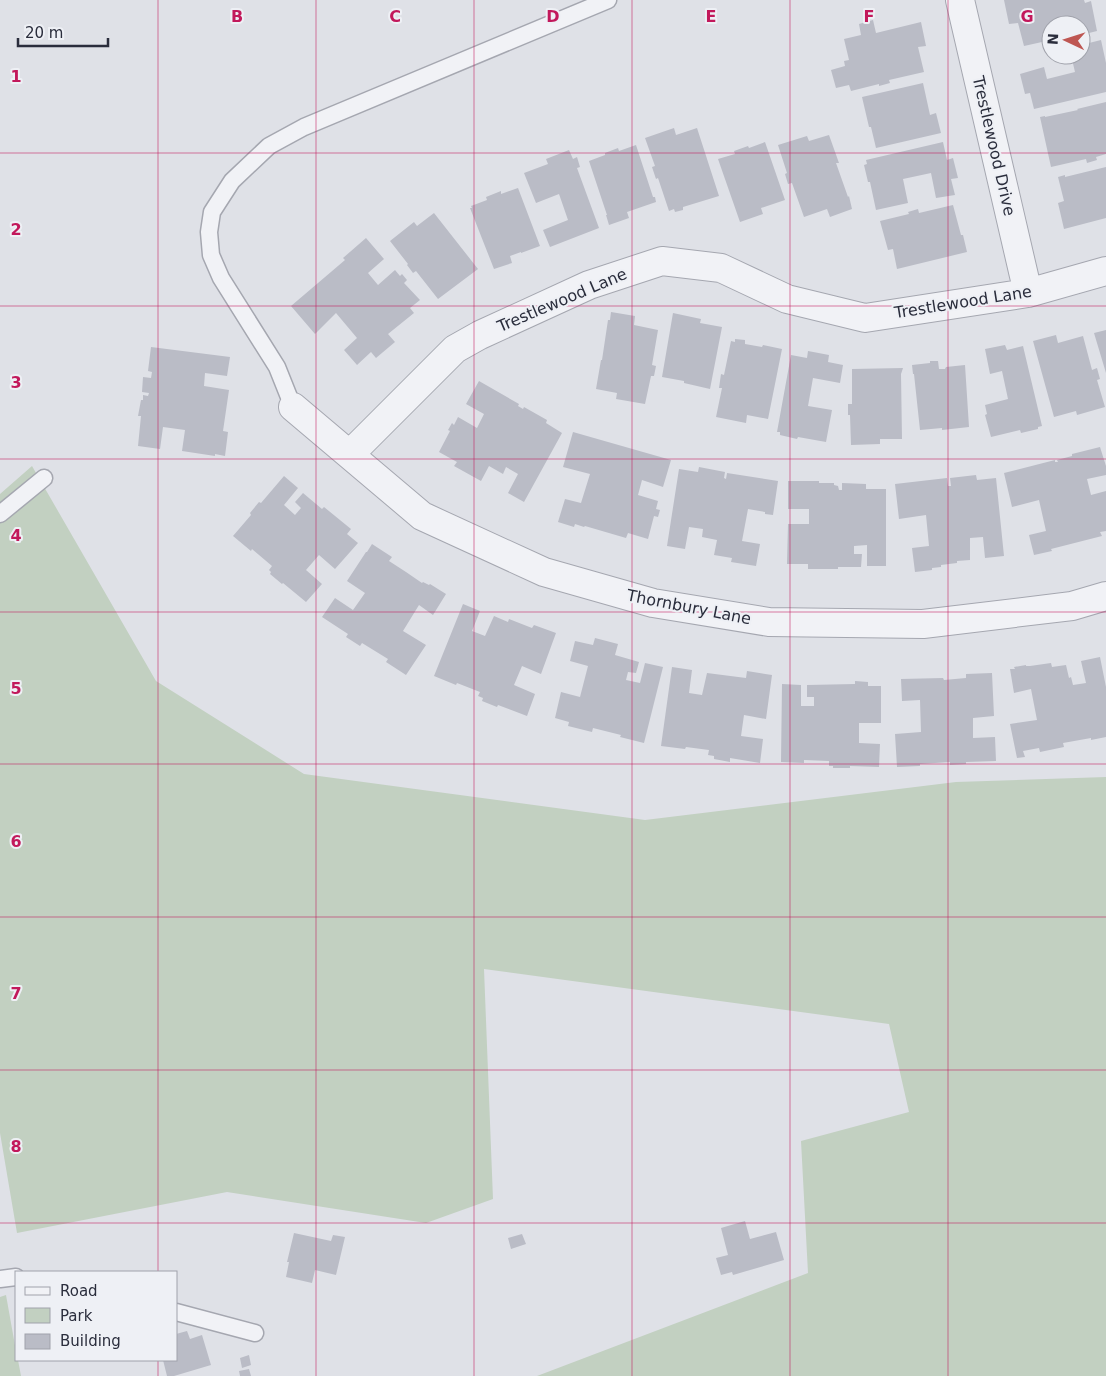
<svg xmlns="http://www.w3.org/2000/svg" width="1106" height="1376" viewBox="0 0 1106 1376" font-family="'DejaVu Sans',sans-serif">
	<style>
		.green { fill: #c2d0c1 }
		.building { fill: #babcc6 }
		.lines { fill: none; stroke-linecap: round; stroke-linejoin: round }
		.lane-casing { stroke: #a5a7b0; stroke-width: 19 }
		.street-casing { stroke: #a5a7b0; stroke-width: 30 }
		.lane { stroke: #f1f2f6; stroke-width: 16 }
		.street { stroke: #f1f2f6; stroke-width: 28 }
		.grid { fill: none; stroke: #c2185b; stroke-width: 1; stroke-opacity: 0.55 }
		.labels { text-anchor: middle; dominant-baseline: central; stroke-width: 4; stroke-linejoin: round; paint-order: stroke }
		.street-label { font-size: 16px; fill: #2a2d3c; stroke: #eef0f5 }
		.grid-label { font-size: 16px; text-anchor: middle; font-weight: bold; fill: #c2185b; stroke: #eef0f5; stroke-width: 4; stroke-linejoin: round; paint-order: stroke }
	</style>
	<rect width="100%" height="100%" fill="#dfe1e7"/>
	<path class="green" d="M32,466l124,215 148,93 341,46 311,-38 150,-5v599h-569l271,-103 -7,-132 108,-29 -20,-88 -405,-55 9,230 -67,24 -199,-31 -210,41 -17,-100v-639z
		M6,1295l10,56v9h2l3,16h-21v-79z"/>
	<path class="building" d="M1004,0h80l1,3 6,-2 6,30 -16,4v-10h-30v15l-27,6 -6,-23 -9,1z
		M873,20l3,13 45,-11 5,24 -8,1 6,25 -35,8 1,3 -11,3v-2l-28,7 -2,-6 -13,3 -5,-18 14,-4 -1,-5 5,-1 -5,-21 17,-4 -2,-11z
		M1101,40l5,23v29l-72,17 -4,-16 -5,1 -5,-20 24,-7 3,12 28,-7 -4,-17h10v-10z
		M923,83l7,32 6,-2 5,20 -65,15 -5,-21h-2l-7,-30z
		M1106,102v52l-10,3 1,3 -10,3 -1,-4 -35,8 -11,-50 5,-1v1l33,-7 -1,-1z
		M674,128l2,7 21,-7 22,68 -36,11v3l-8,2 -1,-3 -5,2 -11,-33 -2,1 -4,-12 3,-1 -10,-28z
		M829,135l10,28h-3l12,34 1,-1 3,13 -22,8 -3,-8 -23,8 -12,-34 -4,1 -3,-10 2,-1 -9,-28 29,-9 2,5z
		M765,142l20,58 -24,8 2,6 -23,8 -22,-63 17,-5 -1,-3 14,-5 1,2z
		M943,142l4,18 6,-2 5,20 -7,1 4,16 -19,3 -5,-25 -28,6 5,24 -32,7 -6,-28h-2l-4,-17 3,-1 -1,-4z
		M636,145l17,52h2l1,5 -29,10 2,6 -20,7 -3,-10h1l-18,-54 16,-6v-2l13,-5 1,3z
		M569,150l4,9 4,-2 3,10 -3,1 22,60 -49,19 -7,-17 25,-10 -9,-26 -23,9 -12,-30 24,-9 -2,-5z
		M1106,167v51l-42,11 -6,-26 6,-2 -6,-24 7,-2v2z
		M518,188l22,58 -19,7v-1l-11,4 2,7 -18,6 -24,-61h2l-1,-2 16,-6 -1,-3 15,-6v3z
		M953,205l8,30h2l4,17 -70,17 -4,-20 -5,1 -8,-29 29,-7 -1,-2 10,-3 1,4z
		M434,213l44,56 -40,30 -22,-28 -3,2 -6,-8 1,-1 -18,-23 24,-19 3,4z
		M366,238l18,21 -16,14 10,12 17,-15 5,6 2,-2 5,6 -3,3 16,17 -10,8 4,5 -26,21 7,8 -19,16 -5,-6 -14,13 -13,-15 13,-12 -21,-25 -21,21 -24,-28 54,-46 -2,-2z
		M611,312l24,4 -1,9 24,5 -6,35 4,1 -2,10h-3l-6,28 -29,-5 1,-6 -21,-4 5,-29h1l6,-40h2z
		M673,313l28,6 -1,4 22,4 -12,62 -26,-6v-2l-22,-4z
		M1106,330v43l-12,-40z
		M1056,335l2,8 25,-7 9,34 5,-2 3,11 -3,1 8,27 -28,8 -1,-4 -22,6 -21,-76z
		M735,339l10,1v4l17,3 1,-2 19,4 -14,70 -21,-4 -1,8 -30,-6 6,-29h-3l2,-14 3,1 7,-34 4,1z
		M1005,345l2,5 16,-4 19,80 -4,1v2l-17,4 -1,-3 -29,7 -6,-22 2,-1 -2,-9 23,-6 -6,-28 -12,3 -5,-25z
		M151,347l79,10 -3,19 -22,-3 -1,13 25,4 -6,41 5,1 -3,24 -10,-2v2l-33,-5 3,-21 -22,-3 -3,22 -22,-3 3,-30h-3l3,-16h2v-5l5,1 1,-3 -7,-1 1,-15 8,1 1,-6 -4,-1z
		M808,351l21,4 -1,7 15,3 -3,18 -27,-5 -5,28 24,4 -6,32 -28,-5 -1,2 -17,-4v-3h-3l14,-77 16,3z
		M930,361h8l1,8h6l1,-2 19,-2 4,62 -27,3v-2l-22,2 -6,-56h-1l-1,-9 18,-2z
		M903,368l-2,6 1,65h-22v5l-29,1 -1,-30h-2v-11h4v-35z
		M479,381l40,23 -1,2 5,3 1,-2 23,13 -1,3 16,10 -38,69 -16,-9 10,-19 -12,-7 -3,7 -14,-8 -8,15 -27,-15 3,-4 -18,-10 11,-21 -2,-1 4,-7 2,2 4,-8 19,11 7,-14 -18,-10z
		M573,432l98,28 -8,27 -21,-7 -4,15 20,6 -2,8 4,1 -2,7 -4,-1 -6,23 -20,-6 -2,5 -41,-12 -1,1 -9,-3 -1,3 -16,-5 7,-23 16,4 9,-29 -27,-7z
		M1100,447l6,19v9l-19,4 4,16 15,-4v40l-6,1 2,4 -51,13 1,2 -18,4 -5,-20 17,-4 -7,-31 -27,7 -8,-34 51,-13v2h3l-1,-2 15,-4v-2z
		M699,467l26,5 -1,6 2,1 1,-6 51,8 -5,34 -8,-1v-2l-17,-3 -6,32 18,3 -4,22 -25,-4 1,-4 -18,-3 3,-15 -15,-3 1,-8 -14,-2 -4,22 -18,-3 12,-77 19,3z
		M976,475l1,5 19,-2 8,78 -19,2 -2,-21 -13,1v22l-13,1v2l-16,2v2l-9,1v2l-17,2 -3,-24 17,-2 -3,-31 -27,4 -4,-35 52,-6 1,8h3l-1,-8z
		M284,476l14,12 -14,17 11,10 6,-7 -6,-6 8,-9 19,16 2,-2 27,22 -4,5 11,9 -23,26 -16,-14 -13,15 16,14 -16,18 -23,-19 -1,1 -12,-10 1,-2 -2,-2 3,-4 -20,-17 -1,2 -18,-15 18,-21 -1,-2 9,-11 2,1z
		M788,481h31v2h15v2l4,1 1,4h3v-7l24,1v5h20v77h-19v-21l-13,1v8h8l-1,13h-23v2h-30v-5h-21l1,-40h21v-15h-21z
		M372,544l20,13 -3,4 17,11 16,11 1,-1 6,3 1,-1 16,10 -13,21 -14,-10 -16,26 23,14 -20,30 -20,-13 2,-3 -26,-16 -2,3 -14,-9 2,-3 -26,-17 13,-19 18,12 12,-17 -18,-12 19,-29h1z
		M463,604l17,7 -8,20 13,5 9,-20 14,6 1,-3 23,9 2,-3 22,8 -15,41 -19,-8 -8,19 21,9 -8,22 -29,-11 -1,2 -15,-6 1,-3 -5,-2 2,-4 -23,-9 -1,2 -22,-9z
		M595,638l23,6 -3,11 24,7 -3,11 -8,-1 -2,8 14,3 5,-20 18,4 -19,76 -24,-6 1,-2 -28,-7 -1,4 -24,-6 1,-4 -14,-4 6,-26 19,5 8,-31 -18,-5 5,-20 18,4z
		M1100,657l6,30v50l-15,3v-2l-28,5 1,4 -24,5 -1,-4 -16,3 2,6 -8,1 -7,-34 27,-4 -6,-31 -17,4 -4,-24h5l-1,-2 12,-2v1h4l21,-3 1,4 14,-2 3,13 2,-1 2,8 13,-2 -5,-22z
		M672,667l20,3 -3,23 13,2 5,-22 39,5 1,-7 25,4 -6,44 -22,-4 -3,21 22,3 -3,24 -30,-5v4l-16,-3v-3l-6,-1 1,-5 -23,-3 -1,2 -24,-3z
		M992,673l2,43 -21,2v20l22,-1 1,24 -30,1v2l-16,1v-3l-30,2v2l-23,1 -2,-33 26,-2 -1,-32 -18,1 -1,-22 42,-1 1,2 22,-2v-4z
		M855,681l13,1v4h13v37h-22v20l21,1 -1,23 -29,-1v2h-17v-2h-4v-5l-25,-1v3l-23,-1 1,-78 19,1v21h13v-9h-7v-12l48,-1z
		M745,1221l5,18 26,-7 8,28 -51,15 -1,-3 -11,3 -5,-17 12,-3 -7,-27z
		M294,1233l37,8 2,-6 12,2 -9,38 -21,-5 -3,13 -26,-6 3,-15h-2z
		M522,1234l4,10 -15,5 -3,-11z
		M187,1331l3,8 12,-4 9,30 -37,11h-7l-4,-16h13v-26z
		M249,1355l2,10 -9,3 -2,-10z
		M249,1369l2,7h-11l-1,-5z"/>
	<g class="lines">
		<defs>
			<path id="lane" d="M293,407l-16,-40 -56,-89 -10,-23 -2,-23 3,-20 20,-31 37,-35 35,-19 304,-127
				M0,514l44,-36
				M0,1279l16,-2
				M176,1312l79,21"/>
			<path id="street" d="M960,0l68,293
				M293,407l129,109 122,56 109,31 116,19 154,2 149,-18 34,-10
				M350,454l105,-105 25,-14 109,-50 73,-24 59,7 66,31 78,19 163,-25 78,-22"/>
		</defs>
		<use href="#lane" class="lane-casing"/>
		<use href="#street" class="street-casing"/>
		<use href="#lane" class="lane"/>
		<use href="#street" class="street"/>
	</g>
	<path class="grid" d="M158,0v1272M316,0v1376M474,0v1376M632,0v1376M790,0v1376M948,0v1376M0,153h1106M0,306h1106M0,459h1106M0,612h1106M0,764h1106M0,917h1106M0,1070h1106M0,1223h1106M158,1360v16"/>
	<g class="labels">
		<g class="street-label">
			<text transform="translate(994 146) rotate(77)">Trestlewood Drive</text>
			<text transform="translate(562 300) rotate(-23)">Trestlewood Lane</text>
			<text transform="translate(963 302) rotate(-9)">Trestlewood Lane</text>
			<text transform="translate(689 607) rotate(11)">Thornbury Lane</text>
		</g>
	</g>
	<g class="grid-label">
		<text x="237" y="22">B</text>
		<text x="395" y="22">C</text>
		<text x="553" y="22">D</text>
		<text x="711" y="22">E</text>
		<text x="869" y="22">F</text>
		<text x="1027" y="22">G</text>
		<text x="16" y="82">1</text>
		<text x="16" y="235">2</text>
		<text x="16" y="388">3</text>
		<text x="16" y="541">4</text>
		<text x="16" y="694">5</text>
		<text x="16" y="847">6</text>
		<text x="16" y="999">7</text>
		<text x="16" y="1152">8</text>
	</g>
	<rect x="15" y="1271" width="162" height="90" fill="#eef0f5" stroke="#a0a2ab"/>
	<rect x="25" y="1287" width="25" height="8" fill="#f1f2f6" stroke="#a0a2ab"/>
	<text x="60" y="1296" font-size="15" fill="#2a2d3c">Road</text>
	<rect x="25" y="1308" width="25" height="15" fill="#c2d0c1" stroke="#a0a2ab"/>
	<text x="60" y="1321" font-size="15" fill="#2a2d3c">Park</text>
	<rect x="25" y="1334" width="25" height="15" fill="#babcc6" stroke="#a0a2ab"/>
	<text x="60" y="1346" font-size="15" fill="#2a2d3c">Building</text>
	<g transform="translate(1066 40) rotate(274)"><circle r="24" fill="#eef0f5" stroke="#a0a2ab"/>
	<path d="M0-4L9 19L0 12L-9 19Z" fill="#be5652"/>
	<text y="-8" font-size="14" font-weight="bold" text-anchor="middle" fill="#2a2d3c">N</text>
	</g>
	<path d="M18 38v8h90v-8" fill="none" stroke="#2a2d3c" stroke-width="2.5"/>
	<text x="25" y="38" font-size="15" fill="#2a2d3c" stroke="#eef0f5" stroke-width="4" paint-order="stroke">20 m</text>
</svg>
